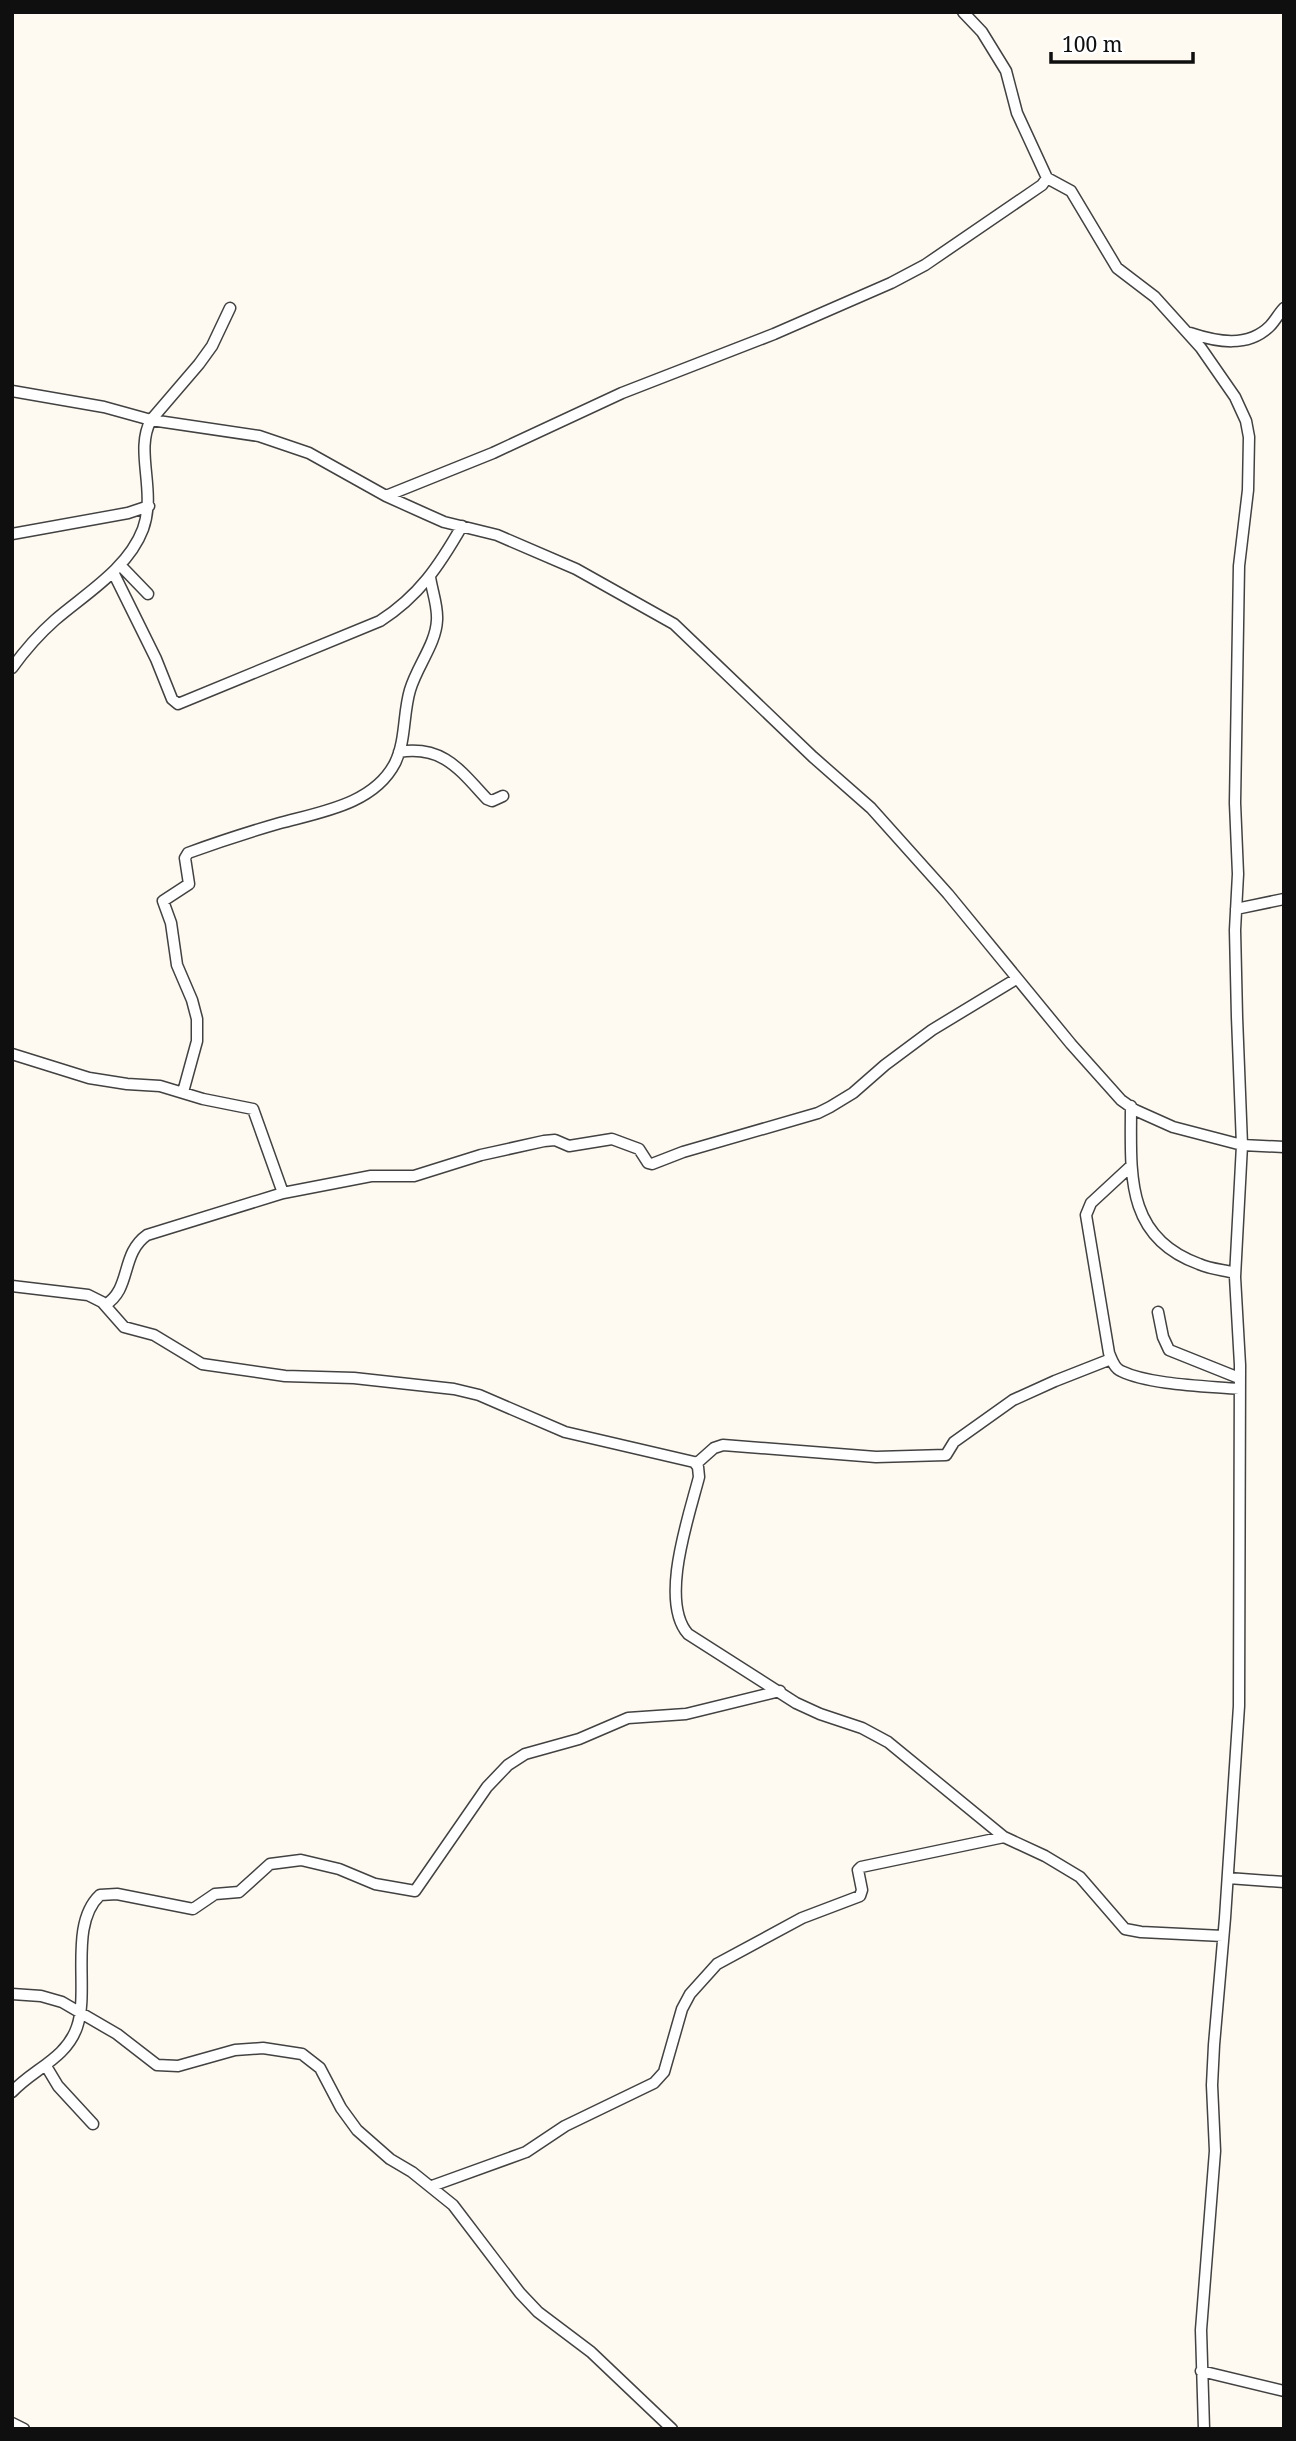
<svg xmlns="http://www.w3.org/2000/svg" width="1296" height="2441" viewBox="0 0 1296 2441" font-family="'Noto Serif',serif">
	<style>
		.lines { fill: none; stroke-linecap: round; stroke-linejoin: round }
		.street-casing { stroke: #424242; stroke-width: 13 }
		.street { stroke: #fff; stroke-width: 10 }
	</style>
	<rect width="100%" height="100%" fill="#fffaf1"/>
	<g class="lines">
		<defs>
			<path id="street" d="M1047,178l24,13 46,77 38,29 46,51 34,49 11,24 3,16 -1,53 -9,76 -4,237 3,71 -3,56 2,87 5,128 -7,132 5,88 -1,341 -14,212 -11,127 -2,40 3,66 -14,179 3,99
				M1190,333c27,9 58,15 80,-7 5,-5 9,-13 14,-18
				M12,391l92,16 47,13 108,16 50,17 77,43 40,18 18,8 53,13 79,34 98,55 139,133 58,51 77,86 123,150 50,56 14,10 38,17 69,18 42,2
				M386,496l107,-43 129,-60 152,-59 117,-51 34,-18 117,-80 5,-7 -30,-65 -11,-42 -24,-39 -19,-20
				M12,534l116,-21 21,-7
				M120,565l28,29
				M113,572l43,87 16,40 6,5 202,-83c39,-25 59,-55 82,-95
				M12,668c13,-18 26,-33 43,-48 30,-26 73,-51 88,-91 14,-39 -9,-78 8,-109l48,-56 13,-18 18,-38
				M399,752c44,-7 61,18 88,47l5,2 11,-5
				M1236,909l48,-10
				M12,1054l77,24 38,6 33,2 43,13 50,10 30,84
				M183,1092l14,-51v-22l-5,-19 -15,-35 -6,-42 -8,-22 26,-17 -4,-26 3,-5c30,-11 61,-21 92,-30 41,-11 94,-19 115,-60 11,-22 8,-50 15,-73 7,-24 26,-46 27,-70 1,-14 -5,-29 -7,-43
				M1131,1106c0,66 -7,131 68,158 11,5 25,6 36,9
				M1131,1166l-40,37 -5,12 23,138c3,7 5,15 12,18 29,14 85,15 118,18
				M12,1286l76,9 14,7 22,25 30,8 48,29 83,12 69,2 100,11 25,6 86,37 129,30 4,5 1,10c-10,39 -40,124 -11,157l108,69 24,11 42,14 26,14 116,95 41,19 35,21 45,52 16,3 82,4
				M105,1305c27,-16 15,-51 42,-70l136,-42 88,-17h43l67,-21 63,-14 11,-1 14,6 43,-7 27,10 9,14 4,1 31,-12 135,-39 12,-6 23,-14 32,-28 47,-35 84,-51
				M1158,1312l5,25 6,13 70,28
				M696,1464l18,-16 9,-3 153,12 70,-2 8,-13 59,-42 42,-19 56,-22
				M1228,1878l56,4
				M12,1994l29,2 21,6 55,32 40,31 21,1 57,-16 28,-2 39,6 18,14 21,40 16,22 33,29 22,13 41,33 67,88 18,19 53,40 81,77
				M46,2066l12,20 35,38
				M12,2092c21,-23 54,-33 65,-65 13,-37 -9,-102 23,-132l17,-1 76,15 22,-15 24,-2 31,-28 31,-4 38,9 36,15 40,7 72,-104 21,-22 17,-11 54,-15 49,-21 58,-4 94,-23
				M432,2186l94,-34 39,-26 89,-43 10,-11 18,-63 8,-15 27,-30 85,-46 58,-22 2,-6 -4,-20 3,-3 143,-30
				M1201,2371l83,20
				M12,2423l12,6"/>
		</defs>
		<use href="#street" class="street-casing"/>
		<use href="#street" class="street"/>
	</g>
	<rect width="1296" height="2441" fill="none" stroke="#0f0f0f" stroke-width="28"/>
	<path d="M1051 52v10h142v-10" fill="none" stroke="#0f0f0f" stroke-width="3.5"/>
	<text x="1062" y="52" font-size="21" fill="#0f0f0f" stroke="#ffffff" stroke-width="5" paint-order="stroke">100 m</text>
</svg>
